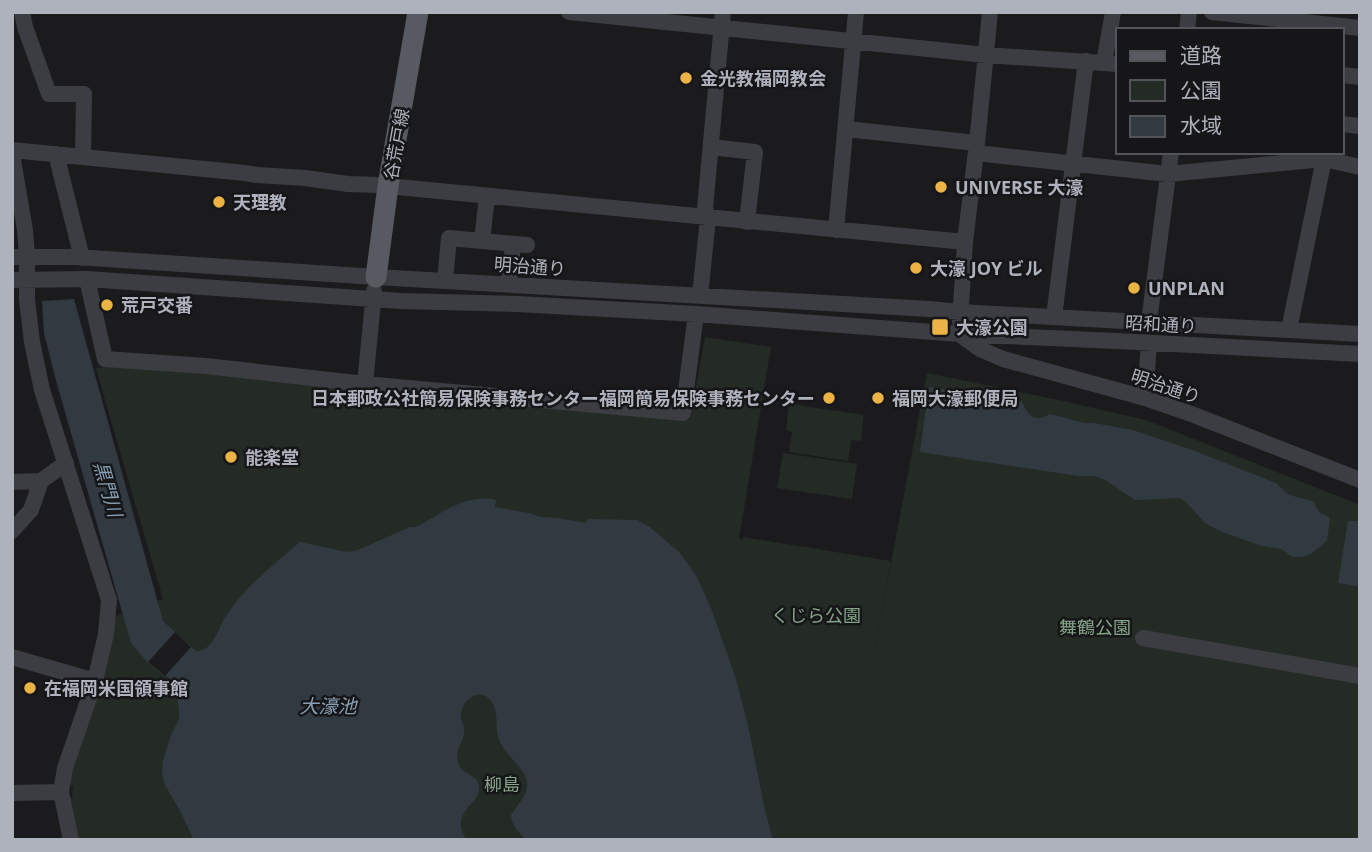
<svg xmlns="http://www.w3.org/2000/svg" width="1372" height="852" viewBox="0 0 1372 852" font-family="'Open Sans','Noto Sans JP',sans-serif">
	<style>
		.green { fill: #232b24 }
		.water { fill: #313a41 }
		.pier { fill: #1b1b1d }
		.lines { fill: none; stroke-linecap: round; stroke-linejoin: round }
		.minor { stroke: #3c3d42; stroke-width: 16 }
		.major { stroke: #585a61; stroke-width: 21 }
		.poi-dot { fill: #ebb245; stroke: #161618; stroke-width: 2.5 }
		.labels { text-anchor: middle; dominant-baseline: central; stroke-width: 5; stroke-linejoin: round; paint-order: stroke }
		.poi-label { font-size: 18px; font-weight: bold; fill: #aeb2bc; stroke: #161618; text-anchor: start }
		.street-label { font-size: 18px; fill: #aeb2bc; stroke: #161618 }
		.park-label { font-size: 18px; fill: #86a688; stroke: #161618 }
		.water-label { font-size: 19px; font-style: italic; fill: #879fb4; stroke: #161618 }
	</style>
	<rect width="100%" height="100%" fill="#1b1b1d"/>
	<path class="green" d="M705,337l66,10 -32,192 4,1v-3l148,24 -23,124 59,-312 132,27 87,20 214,85v335h-1286l-10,-40 8,-2 1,-12 -3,-1 -1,-9 8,-23 39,-137 47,-17 -67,-230 13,-4 92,6 489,48z
		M789,404l75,11 -3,26 -10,-1 -3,21 -59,-9 3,-20 -6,-2z
		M783,453l74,11 -5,35 -75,-11z"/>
	<path class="water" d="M74,299l89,322 33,30c17,1 22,-23 30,-35 19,-29 48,-52 74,-74l47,10 11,-2 52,-23h6c25,-13 50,-34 80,-27l-1,7 34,6 11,4 17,1 29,5 1,-4 50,1 13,7 30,26 16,22 15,33 24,68 13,49 16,81 9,34h-246c-8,-6 -16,-16 -16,-25 6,-9 18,-22 16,-33 -2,-14 -21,-26 -27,-40 -6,-13 0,-29 -9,-41 -11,-15 -29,-1 -30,13 -1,5 3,10 3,15 1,16 -11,16 -5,36 3,9 16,9 19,18 8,21 -32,27 -11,57h-273l-15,-31 -14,-24 -3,-11 1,-13 8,-26 8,-16v-10l-4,-22 -6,-9c-15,-7 -27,-22 -38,-35l-76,-266 -11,-44 -2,-32z
		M929,387l93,15c6,14 13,21 28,12l34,9h10l39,7 62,21 81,32 13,12 24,6 6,11 11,6 -3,23 -16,13 -9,3h-9l-12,-8 -19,-3 -40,-14 -17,-9 -20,-22 -5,-3 -45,2 -30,-20 -11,-4h-16l-158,-24z
		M1348,521h12v61l-4,4 -18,-3z"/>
	<path class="pier" d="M175,632l16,15 -26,29 -17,-14z"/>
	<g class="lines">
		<path class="minor" d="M22,12l3,15 24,67h35l-1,63
			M569,12l417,43 132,9
			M1212,12l148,16
			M1187,30l2,-18
			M1104,63l9,-51
			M1342,75l18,2
			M1342,124l18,2
			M846,129l131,14
			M711,147l44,5 -8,70
			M12,150l233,23 12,2 48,3 43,6 29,1 588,57
			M976,153l192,21 156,-15 36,8
			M12,154l13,76 2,26v44l5,42 10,48 67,210 -3,34 -11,47 -30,87 -4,24 10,48
			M56,154l26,104
			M836,230l20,-218
			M482,241l5,-45
			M12,257h64l300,20 553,32 31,3 400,22
			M87,279l18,80 101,7 159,18
			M12,280l75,-1 314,22 116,3 179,10 263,20 158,7 243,13
			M445,280l4,-42 78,7
			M509,284l4,-40
			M374,291l-9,93 318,29 13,-99
			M700,296l8,-78 -3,-10 18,-196
			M1054,317l32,-256
			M960,321l5,-79 12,-99 13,-131
			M1149,322l22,-170
			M1289,330l35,-171
			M959,334l21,15 23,10 142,39 49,17 166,65
			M1145,398l4,-55
			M12,482l29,-1
			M12,531l19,-21 10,-29 25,-18
			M1143,638l217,38
			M12,657l83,24
			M12,793l49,-1"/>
		<path class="major" d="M376,277l12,-91 30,-174"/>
	</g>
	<g class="poi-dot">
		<circle cx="686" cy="78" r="7"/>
		<circle cx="941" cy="187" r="7"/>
		<circle cx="219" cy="202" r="7"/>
		<circle cx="916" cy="268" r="7"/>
		<circle cx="1134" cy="288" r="7"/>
		<circle cx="107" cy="305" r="7"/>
		<rect x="931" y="318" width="18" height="18" rx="3.5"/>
		<circle cx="829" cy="398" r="7"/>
		<circle cx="878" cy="398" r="7"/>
		<circle cx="231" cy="457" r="7"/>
		<circle cx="30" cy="688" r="7"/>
	</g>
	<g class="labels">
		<g class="poi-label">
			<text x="700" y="78">金光教福岡教会</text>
			<text x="955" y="187">UNIVERSE 大濠</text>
			<text x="233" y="202">天理教</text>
			<text x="930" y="268">大濠 JOY ビル</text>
			<text x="1148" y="288">UNPLAN</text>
			<text x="121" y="305">荒戸交番</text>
			<text x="956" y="327">大濠公園</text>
			<text x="815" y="398" text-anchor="end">日本郵政公社簡易保険事務センター福岡簡易保険事務センター</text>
			<text x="892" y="398">福岡大濠郵便局</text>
			<text x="245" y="457">能楽堂</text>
			<text x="44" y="688">在福岡米国領事館</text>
		</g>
		<g class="street-label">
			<text transform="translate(396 144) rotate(-80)">谷荒戸線</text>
			<text transform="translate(530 266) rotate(4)">明治通り</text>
			<text transform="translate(1161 324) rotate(3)">昭和通り</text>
			<text transform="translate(1166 386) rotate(18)">明治通り</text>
		</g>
		<g class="park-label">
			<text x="816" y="615">くじら公園</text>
			<text x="1095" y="627">舞鶴公園</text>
			<text x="502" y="784">柳島</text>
		</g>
		<g class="water-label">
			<text transform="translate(108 489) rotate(74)">黒門川</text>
			<text x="328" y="706">大濠池</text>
		</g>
	</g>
	<rect width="1372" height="852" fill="none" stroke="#aeb2bc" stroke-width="28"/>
	<rect x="1116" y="28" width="228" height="126" fill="#161618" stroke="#53545a" stroke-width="2"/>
	<rect x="1130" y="51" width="35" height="10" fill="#585a61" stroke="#53545a" stroke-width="2"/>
	<text x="1180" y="63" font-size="21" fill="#aeb2bc">道路</text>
	<rect x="1130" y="80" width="35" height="21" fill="#232b24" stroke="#53545a" stroke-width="2"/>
	<text x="1180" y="98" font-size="21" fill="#aeb2bc">公園</text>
	<rect x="1130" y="116" width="35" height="21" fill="#313a41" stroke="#53545a" stroke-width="2"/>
	<text x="1180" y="133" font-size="21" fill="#aeb2bc">水域</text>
</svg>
